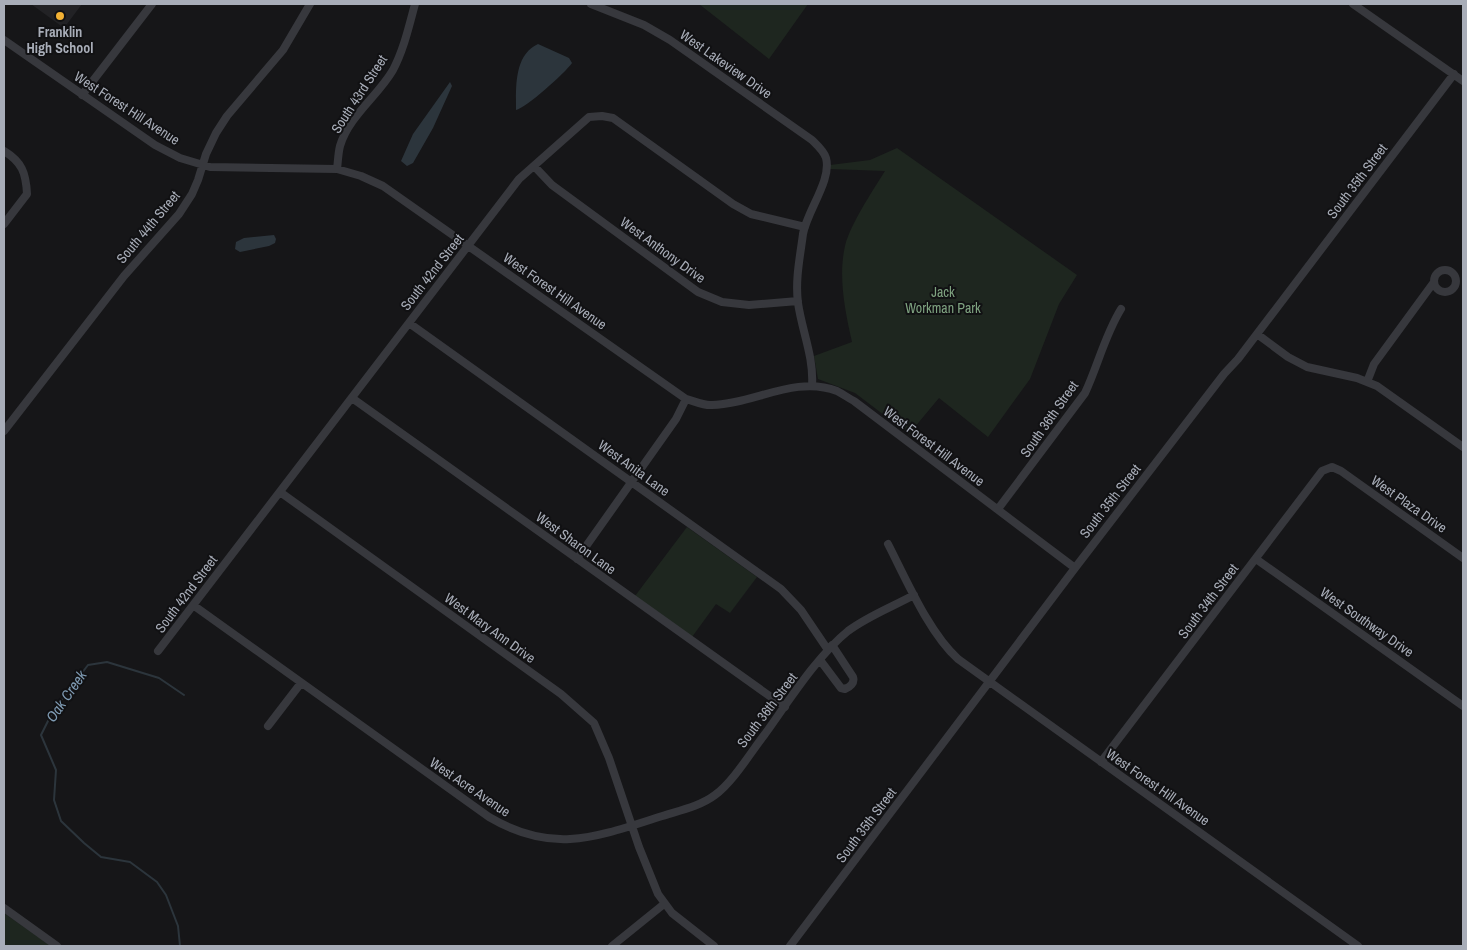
<svg xmlns="http://www.w3.org/2000/svg" width="1467" height="950" viewBox="0 0 1467 950" font-family="'Archivo Narrow',sans-serif">
	<style>
		.built { fill: #222225 }
		.green { fill: #1e261f }
		.water { fill: #2c353c }
		.lines { fill: none; stroke-linecap: round; stroke-linejoin: round }
		.stream { stroke: #2c353c; stroke-width: 2 }
		.minor { stroke: #37383d; stroke-width: 8 }
		.poi-dot { fill: #f2b134; stroke: #111113; stroke-width: 2 }
		.labels { text-anchor: middle; dominant-baseline: central; stroke-width: 4; stroke-linejoin: round; paint-order: stroke }
		.poi-label { font-size: 14px; font-weight: bold; fill: #a8adb8; stroke: #111113 }
		.street-label { font-size: 14px; fill: #a8adb8; stroke: #111113 }
		.park-label { font-size: 14px; fill: #7fa381; stroke: #111113 }
		.water-label { font-size: 15px; font-style: italic; fill: #7f9bb3; stroke: #111113 }
	</style>
	<rect width="100%" height="100%" fill="#161618"/>
	<path class="built" d="M31,4h51l-18,24z"/>
	<path class="green" d="M699,4h109l-39,55z
		M897,148l180,127 -18,29 -29,75 -42,58 -49,-39 -30,36 -54,-41 -37,-14 -4,-23 38,-14c-7,-31 -14,-65 -7,-96 6,-23 27,-54 40,-75l-55,-2v-4l40,-5z
		M687,527l70,50 -27,36 -14,-9 -24,33 -57,-41z
		M4,913l47,33h-47z"/>
	<path class="water" d="M538,44l31,14 3,5c-7,10 -46,45 -56,47 0,-23 -2,-55 22,-66z
		M450,82l2,4 -19,42 -20,35 -6,3 -6,-5 12,-27z
		M274,235l2,4 -1,4 -6,3 -29,6 -5,-3 1,-7 8,-4z"/>
	<g class="lines">
		<path class="stream" d="M180,946l-2,-20 -12,-31 -9,-13 -27,-20 -29,-5 -17,-14 -23,-22 -7,-21 2,-30 -15,-35 12,-24 35,-46 19,-3 52,16 25,17"/>
		<path class="minor" d="M591,4l53,21 26,15 142,100c5,5 12,11 14,18 6,22 -19,53 -23,76 -3,23 -8,46 -5,69 4,28 16,54 14,83
			M1353,4l110,77
			M4,40l151,105 25,13 30,9 127,2 24,7 22,10 303,213c8,2 18,7 26,6 42,-1 83,-30 125,-14 6,3 11,7 17,10l221,167
			M82,95l70,-91
			M4,151c18,11 22,22 23,43l-23,30
			M534,166l18,19 146,107 24,10 27,3 49,-4
			M337,169c1,-7 1,-15 3,-23 9,-30 38,-50 53,-76 11,-21 16,-44 22,-66
			M1434 281a11 11 0 1 1 22 0a11 11 0 1 1-22 0Z
			M409,323l372,266 20,21 27,40
			M1257,334l31,23 19,10 50,11 20,8 86,61
			M1367,382l7,-18 60,-82
			M352,398l433,309
			M4,431l120,-155 55,-62 13,-20 6,-14 8,-26 10,-21 11,-17 56,-66 27,-46
			M280,492l281,202 33,29 15,35 30,89 19,47 14,19 42,33
			M998,509l87,-116c13,-28 20,-58 36,-84
			M888,544c18,35 41,89 70,115l400,287
			M577,559l99,-140 10,-20
			M1256,559l207,147
			M193,605l296,212c63,37 105,21 170,0 18,-6 40,-10 56,-22 18,-13 36,-43 50,-61 23,-32 53,-79 83,-103 20,-15 44,-24 66,-36
			M158,651l361,-472 70,-62 13,-1 11,2 120,86 18,10 54,13
			M820,660l21,28 4,1c5,-2 10,-6 8,-12l-21,-32
			M268,726l33,-43
			M1101,762l221,-291 10,-4 9,4 122,87
			M4,908l53,38
			M612,946l52,-42
			M790,946l285,-378 149,-194 14,-15 216,-285"/>
	</g>
	<circle class="poi-dot" cx="60" cy="16" r="5"/>
	<g class="labels">
		<g class="poi-label">
			<text x="60" y="32">Franklin<tspan x="60" dy="16">High School</tspan></text>
		</g>
		<g class="street-label">
			<text transform="translate(726 64) rotate(35)">West Lakeview Drive</text>
			<text transform="translate(359 94) rotate(-57)">South 43rd Street</text>
			<text transform="translate(127 108) rotate(33)">West Forest Hill Avenue</text>
			<text transform="translate(1357 181) rotate(-53)">South 35th Street</text>
			<text transform="translate(148 227) rotate(-50)">South 44th Street</text>
			<text transform="translate(663 250) rotate(36)">West Anthony Drive</text>
			<text transform="translate(432 272) rotate(-52)">South 42nd Street</text>
			<text transform="translate(555 291) rotate(35)">West Forest Hill Avenue</text>
			<text transform="translate(1049 419) rotate(-55)">South 36th Street</text>
			<text transform="translate(934 446) rotate(37)">West Forest Hill Avenue</text>
			<text transform="translate(634 468) rotate(36)">West Anita Lane</text>
			<text transform="translate(1110 501) rotate(-52)">South 35th Street</text>
			<text transform="translate(1409 504) rotate(35)">West Plaza Drive</text>
			<text transform="translate(576 543) rotate(36)">West Sharon Lane</text>
			<text transform="translate(186 594) rotate(-53)">South 42nd Street</text>
			<text transform="translate(1208 601) rotate(-53)">South 34th Street</text>
			<text transform="translate(1367 622) rotate(35)">West Southway Drive</text>
			<text transform="translate(490 628) rotate(36)">West Mary Ann Drive</text>
			<text transform="translate(767 710) rotate(-53)">South 36th Street</text>
			<text transform="translate(470 787) rotate(34)">West Acre Avenue</text>
			<text transform="translate(1158 787) rotate(35)">West Forest Hill Avenue</text>
			<text transform="translate(866 825) rotate(-53)">South 35th Street</text>
		</g>
		<g class="park-label">
			<text x="943" y="292">Jack<tspan x="943" dy="16">Workman Park</tspan></text>
		</g>
		<g class="water-label">
			<text transform="translate(66 696) rotate(-55)">Oak Creek</text>
		</g>
	</g>
	<rect width="1467" height="950" fill="none" stroke="#a8adb8" stroke-width="10"/>
</svg>
